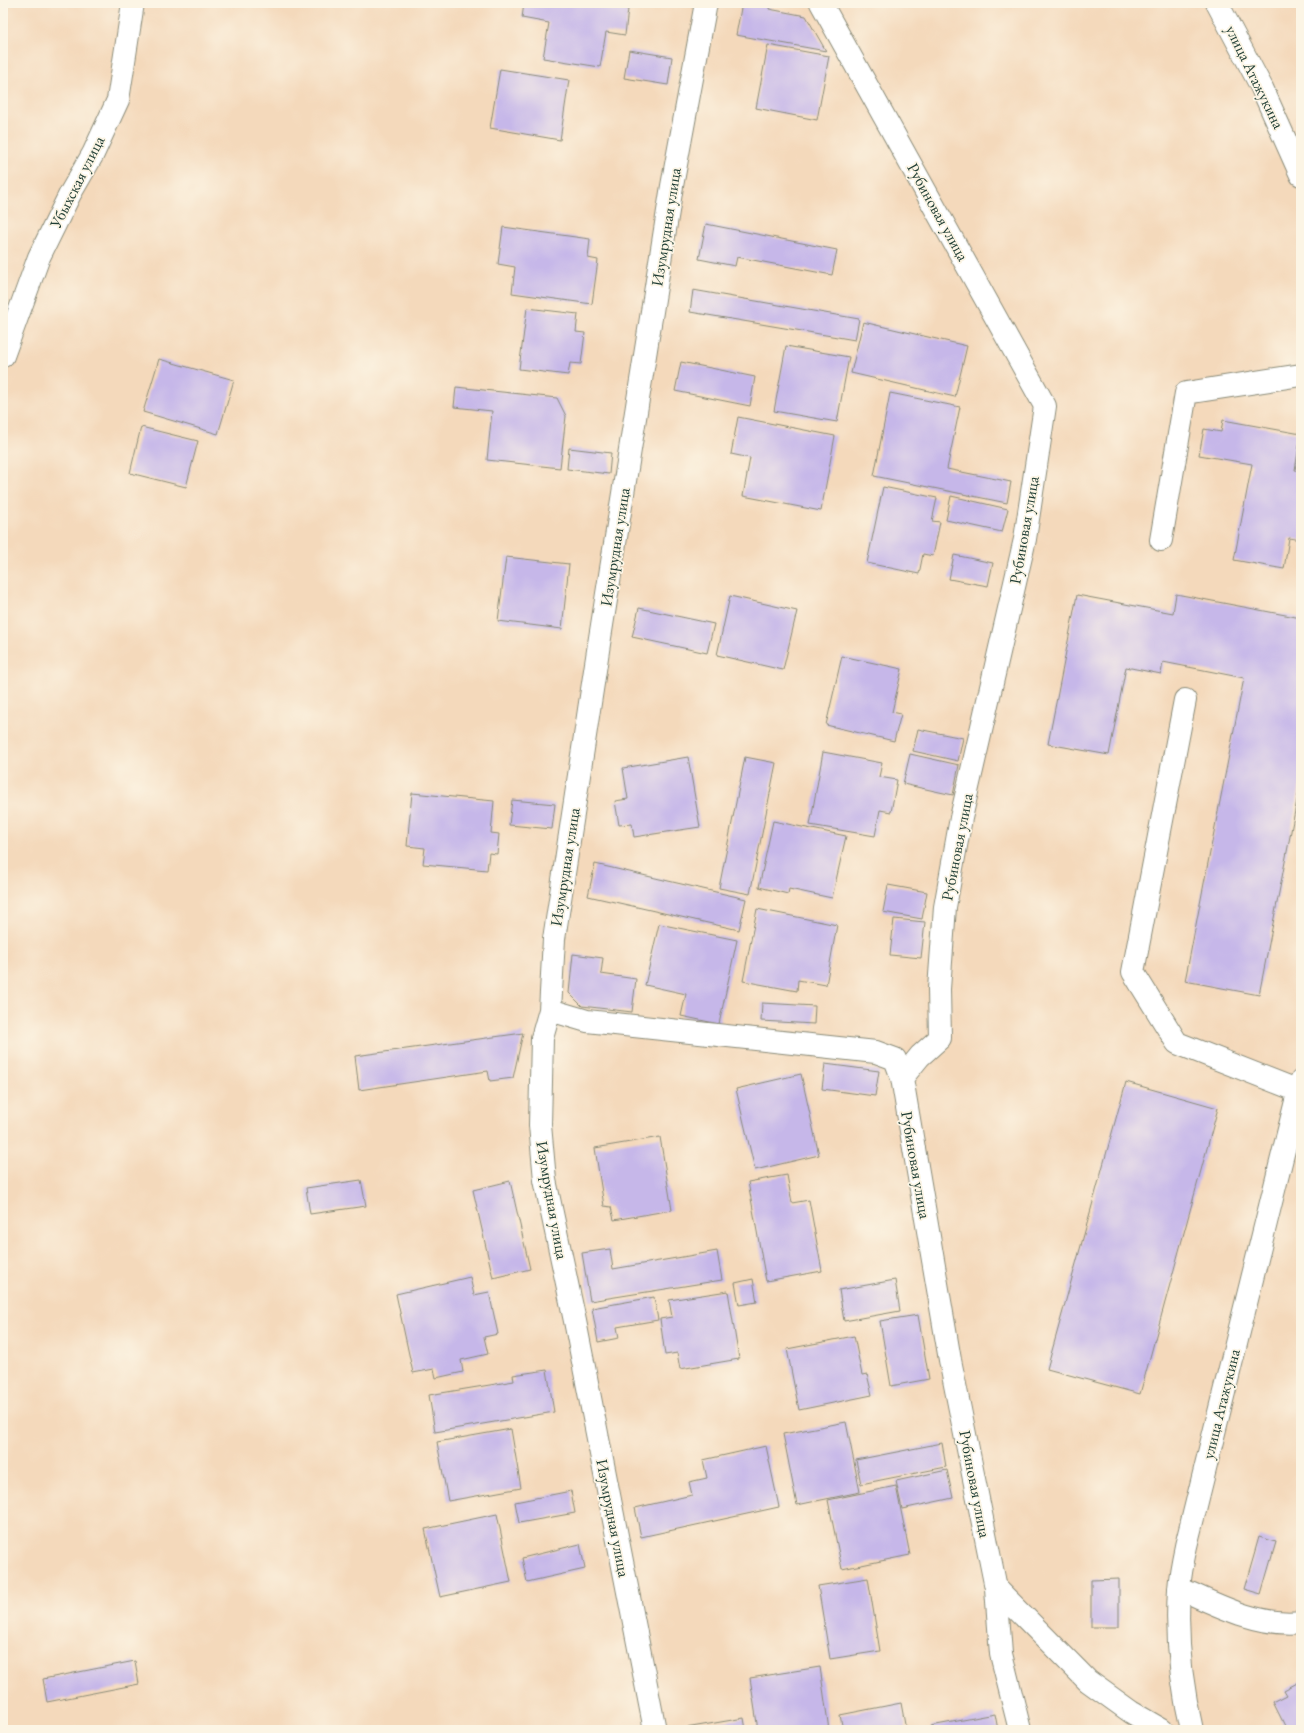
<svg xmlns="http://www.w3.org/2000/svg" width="1304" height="1733" viewBox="0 0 1304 1733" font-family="'EB Garamond',serif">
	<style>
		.building { fill: #c6b7e9 }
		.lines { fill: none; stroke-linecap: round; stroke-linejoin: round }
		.minor-casing { stroke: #8a8b78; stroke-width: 24 }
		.minor { stroke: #fff; stroke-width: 22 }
		.labels { text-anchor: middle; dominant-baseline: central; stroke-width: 3.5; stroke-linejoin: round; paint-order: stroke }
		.street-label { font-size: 16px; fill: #1f3d34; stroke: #fcf5e5 }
	</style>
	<rect width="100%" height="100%" fill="#fcf5e5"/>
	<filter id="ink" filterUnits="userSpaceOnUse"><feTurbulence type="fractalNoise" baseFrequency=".025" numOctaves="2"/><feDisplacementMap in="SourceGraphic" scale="8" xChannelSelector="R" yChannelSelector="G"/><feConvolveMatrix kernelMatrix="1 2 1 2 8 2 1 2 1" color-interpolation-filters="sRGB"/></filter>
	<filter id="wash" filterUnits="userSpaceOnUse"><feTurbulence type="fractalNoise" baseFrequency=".012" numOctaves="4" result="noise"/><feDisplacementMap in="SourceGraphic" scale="16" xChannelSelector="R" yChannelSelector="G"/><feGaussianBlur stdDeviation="0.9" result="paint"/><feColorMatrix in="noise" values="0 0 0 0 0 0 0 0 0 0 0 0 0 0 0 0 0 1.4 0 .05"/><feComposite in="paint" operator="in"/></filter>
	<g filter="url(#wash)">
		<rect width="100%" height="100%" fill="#f4d9bb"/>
		<g id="blocks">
			<path class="building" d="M524,3h70l34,6 -3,26 -19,-3 -6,35 -57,-9 6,-35 -27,-5z
				M742,3h28l-1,6 37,7 20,35 -90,-16z
				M768,45l61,11 -12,64 -61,-12z
				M629,50l43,7 -4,28 -44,-7z
				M500,69l69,11 -9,60 -70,-12z
				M706,224l131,26 -5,25 -95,-18 -2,9 -36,-7z
				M503,227l87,12 -2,19 10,2 -6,44 -80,-11 3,-26 -17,-3z
				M693,290l166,29 -4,21 -165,-28z
				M527,308l51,6 -2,18 9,1 -4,31 -11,-1 -2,12 -49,-6z
				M863,322l104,24 -12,51 -104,-24z
				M786,346l63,11 -12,65 -63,-11z
				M159,359l75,21 -16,54 -75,-22z
				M681,362l74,15 -5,29 -75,-15z
				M456,387l101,11 9,18 -6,52 -73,-8 5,-49 -38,-4z
				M890,393l70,14 -13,62 64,13 -4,21 -133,-27z
				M738,417l97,19 -14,75 -78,-15 7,-38 -19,-4z
				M1223,420l78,14 -6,36 6,1v69l-12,-2 -5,31 -50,-9 18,-96 -53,-9 5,-26 17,3z
				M141,427l57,14 -12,46 -56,-14z
				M569,448l42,5 -2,21 -42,-5z
				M883,487l54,11 -5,23 8,1 -7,34 -10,-2 -4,20 -52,-11z
				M951,496l57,13 -6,23 -56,-12z
				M954,555l39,8 -5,23 -39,-7z
				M506,557l63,7 -7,65 -64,-8z
				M1176,594l125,24v162l-42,215 -74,-14 59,-303 -81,-16 -2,12 -35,-7 -17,88 -61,-11 29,-149 96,18z
				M730,596l67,15 -14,59 -66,-15z
				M639,608l75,16 -7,29 -75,-16z
				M842,656l60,13 -10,43 9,2 -7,27 -68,-16z
				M918,729l45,9 -5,23 -45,-10z
				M823,752l59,11 -3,14 18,3 -6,32 -11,-2 -5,26 -65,-11z
				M910,754l49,11 -6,30 -50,-11z
				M688,757l12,70 -66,10 -2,-13 -13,1 -4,-24 13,-2 -5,-31z
				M745,757l31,6 -26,131 -31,-6z
				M412,793l82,8 -3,32 8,1 -2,20 -8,-1 -2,17 -64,-6 2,-16 -18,-2z
				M512,800l43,4 -3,25 -43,-4z
				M773,821l73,15 -14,62 -43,-9 -1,5 -29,-7z
				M595,864l151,35 -7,31 -151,-34z
				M888,885l39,7 -5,27 -39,-7z
				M757,909l80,16 -11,60 -28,-5 -1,11 -54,-10z
				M894,919l31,3 -4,36 -31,-3z
				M659,924l78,16 -18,84 -38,-8 5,-22 -41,-9z
				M573,954l30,4 -2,16 35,5 -4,33 -50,-6 -13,-13z
				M762,1003l53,3 -1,18 -53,-3z
				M523,1033l-10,45 -23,3 -2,-10 -129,19 -4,-34z
				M825,1064l54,7 -4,25 -53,-7z
				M801,1074l18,81 -64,15 -19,-81z
				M1126,1082l92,26 -78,286 -93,-25z
				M660,1137l12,73 -58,10 -3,-13 -7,-1 -9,-58z
				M787,1175l5,28 17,-3 13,71 -56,10 -18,-99z
				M361,1180l5,26 -56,8 -4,-26z
				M510,1181l20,88 -37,9 -20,-88z
				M610,1249l3,20 104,-18 5,29 -132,21 -8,-48z
				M470,1277l4,18 15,-3 9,42 -14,3 4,17 -27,6 2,12 -27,6 -2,-9 -21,4 -17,-79z
				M753,1279l4,23 -18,3 -4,-22z
				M895,1280l5,31 -56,10 -5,-31z
				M728,1291l11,68 -59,10 -3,-16 -12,2 -5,-36 12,-2 -3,-17z
				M654,1297l4,23 -41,7 2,11 -21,4 -6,-34z
				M918,1315l11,64 -38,7 -11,-65z
				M854,1336l8,39 5,-1 5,21 -73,15 -12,-61z
				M547,1370l7,42 -119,20 -6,-37 85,-14 -1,-6z
				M846,1422l14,70 -63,13 -14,-71z
				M511,1429l10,59 -73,13 -11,-59z
				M942,1443l4,24 -85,17 -5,-24z
				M766,1446l13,61 -138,30 -6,-29 57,-13 -3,-13 18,-4 -4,-18z
				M947,1470l6,28 -51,11 -6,-28z
				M896,1486l14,69 -68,14 -14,-69z
				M571,1491l4,22 -56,10 -4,-21z
				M497,1514l14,68 -71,15 -15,-68z
				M1259,1537l17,5 -15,52 -17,-5z
				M580,1544l5,25 -58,13 -5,-24z
				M868,1578l12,73 -50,8 -12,-73z
				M1119,1579v48h-28v-47z
				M135,1661l4,23 -92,18 -4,-23z
				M820,1667l9,63h-71l-8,-52z
				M1301,1681v49h-14l-14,-28 14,-7 -3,-5z
				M901,1703l5,27h-63l-3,-15z
				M995,1714l3,16h-66l-1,-4z
				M744,1718l2,12h-65l-1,-1z"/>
		</g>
	</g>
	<g filter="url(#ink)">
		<use href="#blocks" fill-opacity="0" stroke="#8a8b78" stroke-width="1"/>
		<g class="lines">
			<defs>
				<path id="minor" d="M821,3l224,403 -20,133 -64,279 -16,89 -6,82 1,49 -20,18 -18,22 48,282 46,228 5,66 19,76
					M1217,3l45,85 39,87
					M3,356l36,-99 31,-63 23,-40 25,-54 15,-97
					M1161,540l25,-147 115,-18
					M1185,700l-52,272 44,71 122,48
					M550,1010l37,11 289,31 19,7 7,19
					M996,1588l92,93 43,31 31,18
					M1179,1588c38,17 79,39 122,34
					M655,1730l-80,-409 -30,-141 -5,-55 2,-87 8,-28 4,-71 45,-295 73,-458 34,-183
					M1192,1730c-11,-46 -16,-94 -13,-141 1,-14 4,-29 7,-43l115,-465"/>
			</defs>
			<use href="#minor" class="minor-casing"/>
			<use href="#minor" class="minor"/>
		</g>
	</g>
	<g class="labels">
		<g class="street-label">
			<text transform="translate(1255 77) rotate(64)">улица Атажукина</text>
			<text transform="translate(77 182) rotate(-63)">Убыхская улица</text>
			<text transform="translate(938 212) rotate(61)">Рубиновая улица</text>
			<text transform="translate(666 227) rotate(-81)">Изумрудная улица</text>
			<text transform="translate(1024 530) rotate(-80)">Рубиновая улица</text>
			<text transform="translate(615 547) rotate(-81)">Изумрудная улица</text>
			<text transform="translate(957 847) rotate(-79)">Рубиновая улица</text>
			<text transform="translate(565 867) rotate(-81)">Изумрудная улица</text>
			<text transform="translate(916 1165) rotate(80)">Рубиновая улица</text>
			<text transform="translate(552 1200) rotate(80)">Изумрудная улица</text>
			<text transform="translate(1221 1404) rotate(-76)">улица Атажукина</text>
			<text transform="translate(975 1484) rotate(79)">Рубиновая улица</text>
			<text transform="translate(613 1518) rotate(79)">Изумрудная улица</text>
		</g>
	</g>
	<rect width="1304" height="1733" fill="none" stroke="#fcf5e5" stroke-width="16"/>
</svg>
